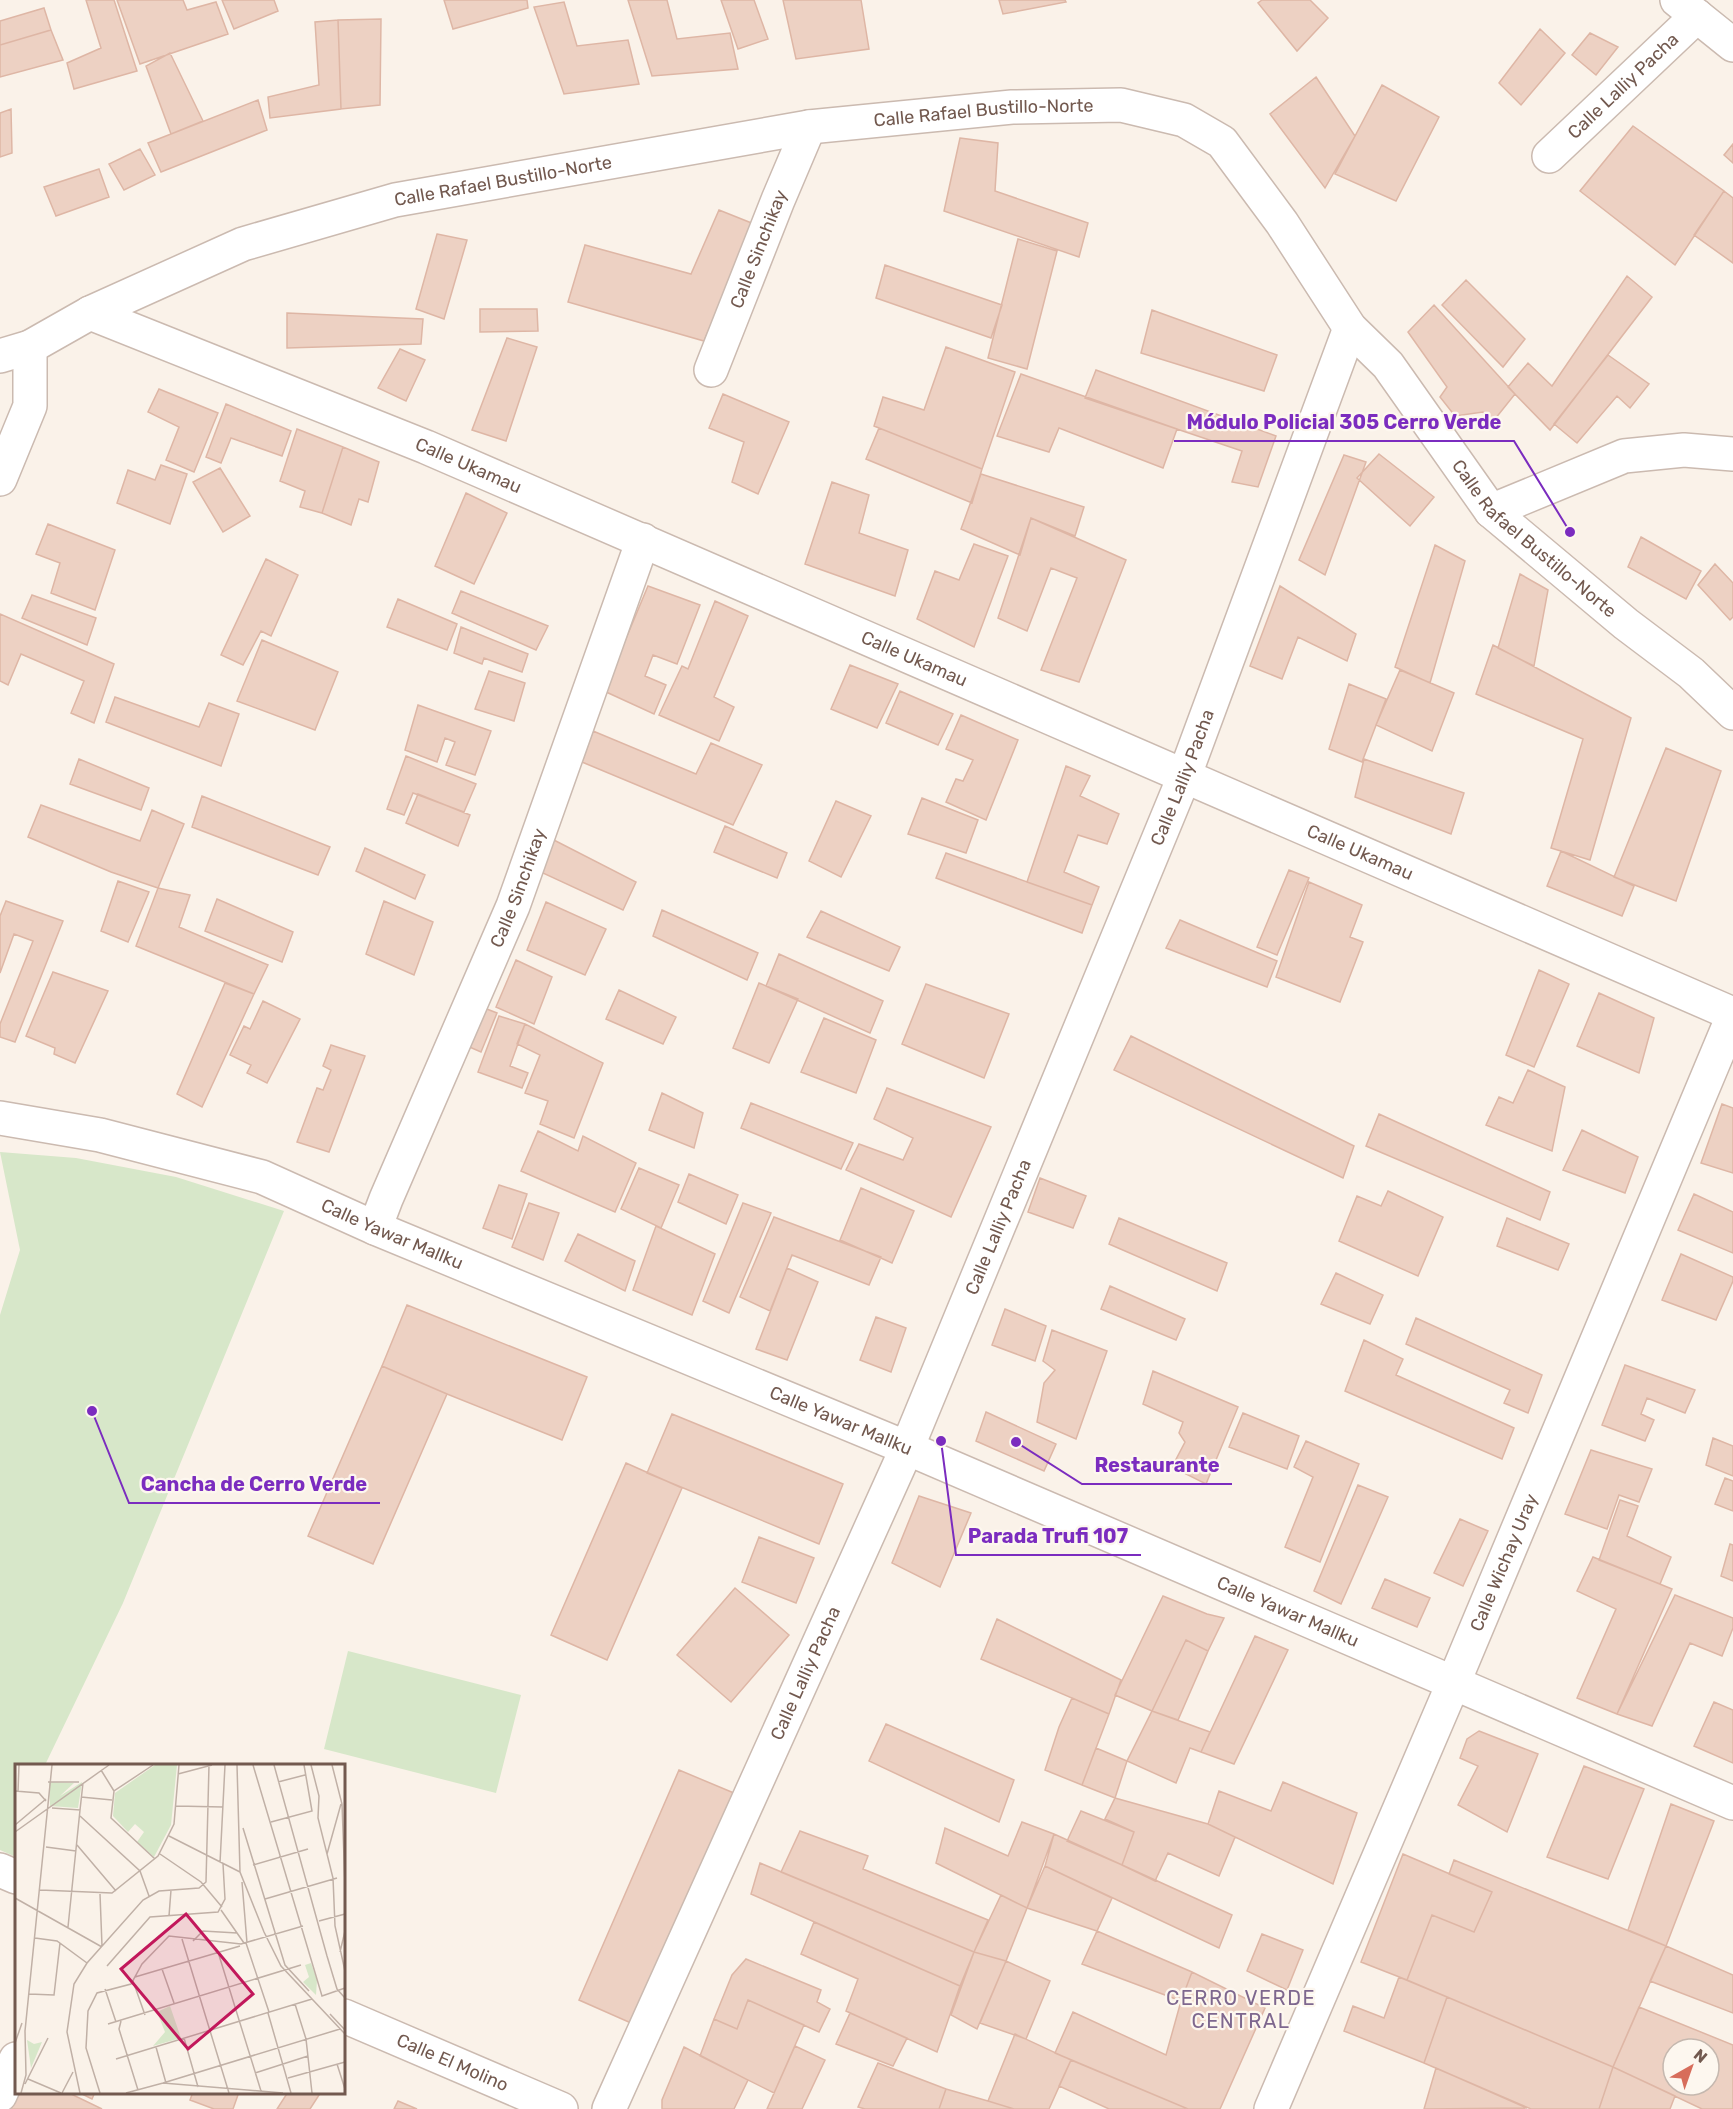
<svg xmlns="http://www.w3.org/2000/svg" width="1733" height="2109" viewBox="0 0 1733 2109" font-family="Rubik,sans-serif">
	<style>
		.green { fill: #d7e7c9 }
		.building { fill: #edd1c3; stroke: #deb6a5; stroke-width: 1.5; fill-rule: evenodd }
		.lines { fill: none; stroke-linecap: round; stroke-linejoin: round }
		.minor-casing { stroke: #cbbab0; stroke-width: 36 }
		.minor { stroke: #fff; stroke-width: 33 }
		.labels { text-anchor: middle; dominant-baseline: central; stroke-width: 4.5; stroke-linejoin: round; paint-order: stroke }
		.street-label { font-size: 18px; fill: #72594f; stroke: #fdf7ef }
		.neighbourhood-label { font-size: 20px; letter-spacing: 1.5px; fill: #7e678e; stroke: #fdf7ef }
		.inset-road { fill: none; stroke: #c0b0a6; stroke-width: 1.5 }
		.view { fill: #c2185b; fill-opacity: 0.15; stroke: #c2185b; stroke-width: 3 }
		.inset-edge { fill: none; stroke: #72594f; stroke-width: 3 }
		.leader { fill: none; stroke: #7b2cbf; stroke-width: 2 }
		.callout-dot { fill: #7b2cbf; stroke: #fdf7ef; stroke-width: 2 }
		.callout-label { font-size: 20px; text-anchor: middle; font-weight: bold; fill: #7b2cbf; stroke: #fdf7ef; stroke-width: 4.5; stroke-linejoin: round; paint-order: stroke }
	</style>
	<rect width="100%" height="100%" fill="#faf2e9"/>
	<path class="green" d="M0,1152l76,6 100,19 108,34 -161,392 -78,162 -29,1v91l-16,-7v-535l20,-65z
		M348,1651l173,44 -25,98 -172,-44z"/>
	<path class="building" d="M86,0h28l23,71 -63,18 -7,-26 34,-15z
		M117,0h66l4,10 29,-8 12,32 -88,30z
		M222,0h52l4,11 -44,18z
		M444,0h83l1,8 -75,21z
		M628,0h39l10,39 53,-6 8,36 -86,7z
		M721,0h33l14,39 -30,10z
		M783,0h78l8,49 -73,10z
		M999,0h66l1,2 -63,12z
		M1262,0h48l18,18 -31,33 -39,-48z
		M564,2l13,44 51,-6 11,44 -75,10 -30,-87z
		M44,8l7,22 -51,15v-24z
		M381,19l-1,86 -39,4 -3,-89z
		M338,20l3,89 -71,9 -2,-21 51,-12 -4,-63z
		M1540,29l25,24 -44,52 -22,-22z
		M51,30l12,30 -63,17v-32z
		M1590,33l28,14 -22,28 -24,-20z
		M170,53l33,68 -32,13 -25,-68z
		M1316,77l39,59 -30,52 -55,-74z
		M1382,85l57,32 -43,84 -61,-27z
		M258,100l9,30 -106,42 -13,-29z
		M11,109l1,44 -12,4v-44z
		M1633,126l91,65 -49,74 -95,-74z
		M960,138l38,5 -3,48 93,32 -9,34 -135,-46z
		M1733,144v19l-9,-8z
		M140,149l15,26 -31,15 -15,-26z
		M99,169l10,28 -53,19 -12,-29z
		M1724,191l9,7v65l-39,-28z
		M719,210l35,14 -50,117 -136,-39 17,-57 106,29z
		M437,234l30,6 -23,79 -28,-10z
		M1018,239l39,12 -30,118 -39,-11z
		M885,265l117,40 -11,33 -115,-40z
		M1627,276l25,21 -102,133 -42,-43 20,-24 24,23z
		M1466,280l59,59 -22,28 -61,-62z
		M1434,305l81,89 -24,30 -8,-12 -28,4 -15,-19 7,-10 -39,-55z
		M480,309h57l1,22 -58,1z
		M1152,310l125,45 -13,36 -123,-38z
		M287,313l136,6 -2,25 -134,4z
		M507,338l30,9 -31,94 -34,-11z
		M946,347l69,25 -33,97 -108,-43 9,-29 41,13z
		M400,349l25,11 -19,41 -28,-13z
		M1608,355l41,29 -19,24 -13,-12 -40,47 -23,-19z
		M1096,370l180,66 -18,51 -26,-5 10,-31 -157,-53z
		M1021,374l156,55 -14,39 -104,-40 -10,24 -52,-16z
		M159,389l59,24 -24,59 -28,-12 13,-33 -31,-15z
		M723,394l66,28 -31,72 -26,-12 12,-40 -35,-14z
		M226,404l65,27 -9,25 -51,-18 -10,25 -15,-6z
		M879,428l103,41 -10,34 -106,-44z
		M297,429l46,18 -21,66 -22,-6 5,-16 -25,-10z
		M343,447l36,15 -11,40 -9,-3 -8,26 -29,-12z
		M1379,454l55,43 -24,29 -53,-48z
		M1344,455l22,7 -41,113 -26,-15z
		M161,465l26,9 -17,50 -53,-21 11,-33 27,10z
		M220,468l30,48 -27,16 -30,-50z
		M981,474l103,33 -9,29 -44,-18 -11,37 -59,-26z
		M832,482l37,13 -10,38 49,17 -13,46 -90,-32z
		M466,493l41,20 -33,71 -39,-18z
		M1031,518l95,42 -47,122 -38,-12 36,-92 -26,-10 -24,63 -29,-13z
		M48,524l67,26 -20,60 -44,-17 9,-30 -24,-9z
		M1641,537l60,34 -15,28 -58,-32z
		M974,544l34,12 -34,91 -57,-28 18,-48 24,9z
		M1435,545l30,16 -35,122 -35,-16z
		M266,559l32,16 -27,61 -10,-5 -18,34 -22,-10z
		M1715,564l18,19v34l-3,3 -32,-35z
		M1520,574l28,16 -14,76 -36,-18z
		M648,586l52,19 -23,59 -24,-9 -8,21 21,9 -12,29 -50,-23z
		M1280,586l76,48 -9,27 -49,-24 -16,42 -32,-13z
		M461,591l87,35 -12,24 -84,-37z
		M32,595l64,23 -9,27 -65,-27z
		M398,599l59,25 -10,26 -60,-23z
		M715,601l33,15 -34,81 20,10 -15,34 -60,-26 23,-49 6,3z
		M0,614l114,50 -20,59 -23,-10 13,-32 -63,-27 -13,31 -8,-4z
		M461,627l67,27 -6,18 -38,-14 -2,6 -28,-11z
		M262,640l76,32 -23,58 -78,-29z
		M1493,645l138,73 -41,142 -39,-12 32,-109 -107,-45z
		M850,665l48,19 -21,44 -46,-19z
		M1400,670l54,23 -22,58 -56,-26z
		M489,671l36,12 -11,38 -39,-12z
		M1349,684l37,15 -24,63 -33,-13z
		M900,691l53,23 -15,31 -52,-22z
		M115,697l84,30 10,-24 30,11 -18,52 -115,-44z
		M418,705l73,26 -16,44 -29,-10 9,-23 -10,-4 -8,24 -32,-12z
		M961,715l57,25 -32,80 -40,-18 10,-23 7,2 10,-21 -27,-11z
		M593,731l103,43 15,-31 51,22 -29,60 -151,-63z
		M1666,748l55,23 -45,130 -62,-24z
		M406,756l70,28 -12,28 -51,-19 -9,22 -17,-6z
		M79,759l70,29 -8,22 -71,-26z
		M1364,759l100,34 -13,41 -96,-37z
		M1066,766l24,10 -10,20 39,18 -12,30 -29,-9 -14,37 35,15 -7,18 -65,-23z
		M418,794l52,21 -12,31 -52,-23z
		M202,796l128,51 -12,28 -126,-48z
		M922,798l56,22 -12,33 -58,-19z
		M836,801l35,15 -30,61 -32,-16z
		M41,805l99,36 12,-31 32,14 -26,64 -47,-16 -83,-35z
		M725,826l62,27 -10,25 -63,-26z
		M548,837l88,45 -13,28 -91,-42z
		M365,848l60,27 -10,24 -59,-28z
		M1561,851l73,35 -12,30 -75,-30z
		M946,853l146,52 -10,28 -146,-55z
		M1289,870l20,8 -32,77 -20,-8z
		M118,881l31,11 -21,50 -27,-11z
		M1309,882l53,23 -12,32 13,5 -23,60 -64,-25z
		M158,888l32,7 -11,32 89,38 -14,29 -118,-48z
		M217,899l76,33 -11,30 -77,-31z
		M6,901l57,20 -48,121 -15,-5v-13l33,-83 -19,-7 -14,39v-57z
		M384,901l49,21 -19,53 -48,-21z
		M546,902l60,27 -21,46 -58,-25z
		M662,910l96,43 -11,27 -94,-44z
		M821,911l79,36 -11,24 -82,-34z
		M1180,920l97,41 -10,26 -101,-39z
		M779,954l104,47 -13,32 -104,-47z
		M516,960l36,17 -18,47 -38,-17z
		M1539,970l30,14 -35,83 -28,-12z
		M53,972l55,19 -33,72 -21,-9 1,-6 -29,-12z
		M225,983l29,11 -52,113 -25,-13z
		M759,983l39,16 -29,64 -36,-15z
		M926,984l83,30 -25,64 -82,-34z
		M619,990l57,27 -13,27 -57,-25z
		M1599,993l55,25 -15,55 -62,-27z
		M263,1001l37,18 -33,64 -20,-10 4,-8 -21,-10 14,-29 6,3z
		M474,1004l23,9 -16,39 -23,-10z
		M499,1016l26,8 -15,42 18,7 -6,15 -44,-16z
		M824,1018l52,22 -20,53 -55,-21z
		M525,1024l78,39 -29,75 -34,-14 8,-23 -23,-8 15,-38 -23,-11z
		M1131,1036l223,110 -11,32 -229,-108z
		M331,1045l34,11 -36,96 -32,-10 20,-54 6,2 8,-20 -8,-4z
		M1528,1070l37,17 -13,64 -66,-26 13,-28 14,6z
		M887,1088l104,39 -40,90 -105,-47 13,-26 44,16 10,-22 -39,-19z
		M662,1093l41,20 -9,35 -45,-18z
		M751,1103l102,40 -12,26 -100,-41z
		M1722,1104l11,4v65l-32,-10z
		M1379,1114l171,78 -10,28 -174,-74z
		M1582,1130l56,27 -13,36 -62,-23z
		M538,1131l40,20 5,-15 53,27 -21,49 -94,-41z
		M639,1168l40,17 -18,43 -40,-19z
		M689,1174l49,21 -12,29 -48,-22z
		M1040,1178l46,18 -13,32 -45,-16z
		M499,1185l28,9 -15,45 -29,-11z
		M861,1188l53,23 -22,52 -52,-23z
		M1388,1191l55,26 -25,59 -79,-35 18,-45 24,10z
		M1694,1194l39,18v41l-55,-23z
		M529,1203l30,10 -16,47 -31,-13z
		M743,1203l28,10 -42,100 -26,-12z
		M774,1217l107,40 -12,28 -77,-30 -22,56 -30,-14z
		M1119,1218l108,45 -10,28 -108,-47z
		M1507,1218l62,26 -11,26 -61,-24z
		M656,1226l59,28 -23,61 -59,-25z
		M578,1234l57,27 -10,30 -60,-30z
		M1681,1254l52,23v4l-17,39 -54,-20z
		M787,1268l31,14 -31,78 -31,-11z
		M1336,1273l47,22 -13,29 -49,-20z
		M1110,1286l75,33 -9,21 -75,-31z
		M407,1305l180,72 -25,63 -115,-46 -65,-28z
		M1005,1309l41,17 -11,35 -43,-16z
		M876,1317l30,11 -15,44 -31,-12z
		M1416,1318l126,57 -14,38 -24,-10 6,-13 -104,-46z
		M1052,1330l55,21 -31,88 -39,-17 7,-39 11,-13 -12,-9z
		M1364,1340l39,19 -7,16 118,53 -12,31 -157,-68z
		M1625,1365l70,25 -10,23 -38,-15 -6,16 13,6 -9,21 -43,-16z
		M382,1366l65,28 -74,170 -65,-28z
		M1153,1371l85,36 -32,77 -34,-17 13,-25 -6,-9 4,-11 -40,-18z
		M986,1412l70,32 -12,27 -68,-30z
		M1243,1413l56,23 -12,33 -58,-22z
		M672,1414l171,70 -24,60 -172,-71z
		M1713,1438l20,8v30l-27,-11z
		M1306,1441l53,23 -39,98 -35,-15 28,-70 -19,-10z
		M1591,1450l61,19 -13,33 -20,-7 -12,34 -42,-15z
		M626,1463l56,25 -75,172 -56,-25z
		M1725,1478l8,3v30l-18,-7z
		M1358,1485l30,12 -47,107 -27,-13z
		M919,1496l52,17 -31,74 -48,-24z
		M1620,1500l18,6 -11,30 44,21 -11,27 -61,-24z
		M1460,1519l28,12 -25,55 -29,-13z
		M759,1537l55,21 -18,45 -54,-21z
		M1730,1544l3,1v36l-12,-5z
		M1593,1557l79,32 -55,125 -40,-16 39,-89 -39,-18z
		M1385,1579l45,19 -13,29 -45,-19z
		M735,1588l54,47 -58,67 -54,-47z
		M1675,1595l58,23v10l-11,28 -32,-13 -38,83 -35,-12z
		M1163,1596l44,18 17,4 -16,33 -22,-11 -34,71 -37,-16z
		M997,1619l124,61 -12,34 -128,-55z
		M1255,1636l33,14 -54,114 -33,-12z
		M1186,1640l22,11 -30,69 -26,-9z
		M1072,1698l37,16 -27,71 -37,-15 14,-43z
		M1714,1702l19,8v53l-39,-17z
		M1152,1711l58,21 -9,20 -11,-4 -14,35 -49,-22z
		M886,1724l128,56 -15,42 -130,-61z
		M1479,1731l59,23 -31,78 -49,-27 20,-39 -18,-8 7,-19z
		M1096,1748l31,13 -12,37 -33,-13z
		M1584,1766l60,23 -36,90 -61,-22z
		M679,1770l62,26 -101,231 -61,-27z
		M1283,1782l74,31 -24,71 -125,-60 11,-33 52,20z
		M1115,1798l93,26 27,13 -16,39 -51,-23 -13,28 -33,-16 12,-33 -29,-13z
		M1671,1804l43,17 -48,125 -38,-16z
		M1081,1811l53,21 -12,33 -55,-24z
		M1022,1822l32,12 -27,74 -91,-45 9,-35 63,28z
		M800,1831l68,25 -5,13 125,51 -14,32 -193,-80z
		M1054,1834l178,81 -13,33 -174,-82z
		M1403,1854l89,38 -18,40 -42,-17 -25,65 -46,-18z
		M1454,1860l212,86 -53,121 -206,-87 25,-65 42,17 18,-40 -43,-18z
		M760,1863l214,89 -14,34 -209,-92z
		M1045,1866l67,32 -15,33 -70,-23z
		M1001,1895l26,13 -21,53 -32,-9z
		M814,1922l146,64 -23,66 -91,-41 12,-32 -57,-25z
		M1097,1931l95,41 -11,29 -99,-37z
		M1262,1934l41,16 -16,40 -40,-19z
		M1666,1946l67,29v38l-83,-32z
		M974,1952l32,9 -29,68 -26,-14z
		M746,1959l75,31 -4,12 13,7 -11,23 -71,-32 -11,29 -23,-10 18,-44z
		M1006,1961l44,20 -24,58 -46,-16z
		M1192,1972l73,36 -45,101h-32l-133,-56 18,-41 93,43 15,-54z
		M1399,1977l48,20 -23,66 -80,-32 9,-25 31,12z
		M1447,1997l166,70 -14,42h-68l-107,-46z
		M748,2000l56,25 -30,68 -74,-37 14,-37 23,10z
		M1639,2007l94,38v64h-31l-89,-42zM1673,2049h36v36h-36z
		M850,2013l57,25 -14,28 -57,-22z
		M1015,2034l56,26 -22,49h-35l-26,-8z
		M795,2046l30,14 -23,49h-35z
		M684,2047l64,33 -14,29h-72v-9z
		M1071,2060l117,49h-79l-50,-23z
		M878,2063l68,26 -7,20h-74l-7,-2z
		M1613,2067l62,29 -5,13h-71z
		M1436,2068l91,40 -103,1z
		M946,2089l42,12 26,8h-75z
		M16,2092h51l35,17h-98z
		M78,2092h17l-3,7z
		M193,2092h46l-6,17h-19l-24,-9z
		M288,2092h33l-11,17h-33z
		M398,2101l19,8h-23z"/>
	<g class="lines">
		<defs>
			<g id="minor">
				<path d="M1677,0l56,45"/>
				<path id="s1" d="M1549,156l148,-140"/>
				<path id="s2" d="M90,313l336,134 1307,567"/>
				<path id="s3" d="M0,356l30,-9 60,-34 153,-69 152,-44 414,-73 203,-20 109,-2 63,15 38,22 60,81 68,105 38,37 103,146 135,113 65,49 42,40"/>
				<path id="s4" d="M711,370l67,-170 31,-73"/>
				<path d="M0,479l30,-73v-59"/>
				<path d="M1491,511l133,-55 60,-6 49,4"/>
				<path id="s5" d="M0,1118l100,17 162,42 113,51 532,220 826,355"/>
				<path id="s6" d="M375,1228l11,-29 127,-293 130,-366"/>
				<path d="M0,1870l16,7"/>
				<path id="s7" d="M344,2016l217,93"/>
				<path d="M0,2095l16,-36"/>
				<path id="s8" d="M609,2109l298,-661 277,-671 166,-449"/>
				<path id="s9" d="M1271,2109l182,-425 280,-668"/>
			</g>
		</defs>
		<use href="#minor" class="minor-casing"/>
		<use href="#minor" class="minor"/>
	</g>
	<g class="labels">
		<g class="street-label">
			<text stroke="none"><textPath href="#s1" startOffset="102">Calle Lalliy Pacha</textPath></text>
			<text stroke="none"><textPath href="#s3" startOffset="1022">Calle Rafael Bustillo-Norte</textPath></text>
			<text stroke="none"><textPath href="#s3" startOffset="536">Calle Rafael Bustillo-Norte</textPath></text>
			<text stroke="none"><textPath href="#s4" startOffset="130">Calle Sinchikay</textPath></text>
			<text stroke="none"><textPath href="#s2" startOffset="408">Calle Ukamau</textPath></text>
			<text stroke="none"><textPath href="#s3" startOffset="1776">Calle Rafael Bustillo-Norte</textPath></text>
			<text stroke="none"><textPath href="#s2" startOffset="894">Calle Ukamau</textPath></text>
			<text stroke="none"><textPath href="#s8" startOffset="1450">Calle Lalliy Pacha</textPath></text>
			<text stroke="none"><textPath href="#s2" startOffset="1380">Calle Ukamau</textPath></text>
			<text stroke="none"><textPath href="#s6" startOffset="369">Calle Sinchikay</textPath></text>
			<text stroke="none"><textPath href="#s8" startOffset="964">Calle Lalliy Pacha</textPath></text>
			<text stroke="none"><textPath href="#s5" startOffset="411">Calle Yawar Mallku</textPath></text>
			<text stroke="none"><textPath href="#s5" startOffset="897">Calle Yawar Mallku</textPath></text>
			<text stroke="none"><textPath href="#s9" startOffset="594">Calle Wichay Uray</textPath></text>
			<text stroke="none"><textPath href="#s5" startOffset="1383">Calle Yawar Mallku</textPath></text>
			<text stroke="none"><textPath href="#s8" startOffset="478">Calle Lalliy Pacha</textPath></text>
			<text stroke="none"><textPath href="#s7" startOffset="118">Calle El Molino</textPath></text>
		</g>
		<g class="neighbourhood-label">
			<text x="1241" y="1998">CERRO VERDE<tspan x="1241" dy="23">CENTRAL</tspan></text>
		</g>
	</g>
	<g transform="translate(15 1764)">
		<rect width="330" height="330" fill="#faf2e9"/>
		<path d="M140,1h22l-6,60 -17,32 -17,-15 7,-10 -9,-8 -7,8 -15,-16 2,-23zM34,18l25,1 -14,13 22,-14 -4,26 -28,-2zM296,199l6,17 -1,15 -13,-13 6,-5 -4,-12zM155,242l11,32 -28,8 12,-14 -8,-20zM12,276l7,4 8,-2 -11,26z" fill="#d7e7c9"/>
		<path class="inset-road" d="M138,1l-39,26 -3,27 44,41M222,1l3,107 24,60 17,34 64,68M238,1l69,231 23,-8M259,1l53,191 10,33 8,9M296,1l8,31 -1,22 15,60 2,48 10,45M317,1l10,39 3,81M86,6l13,21M163,10l34,-9M33,18h31M263,18l27,-7M0,27l24,2 7,8M3,28l1,-27M66,33l31,3M161,42l47,1M37,44l28,2 3,-27M65,52l60,55 9,25M256,58l41,-11 -8,-46M0,61l31,-26M228,64l42,137 24,26M0,68l94,-67M154,72l71,36M62,81l39,46M31,83l30,4M145,90l41,28 21,25M312,90l14,-50M205,99l5,-98M238,101l55,-16M227,118l5,61M25,126l72,3 46,-37 16,-32 5,-59M85,130l2,52M0,134l87,49M250,135l72,-21M206,146l23,33M154,152l2,-26M304,157l26,-7M53,163l12,-117M20,174l22,3 30,22M167,175l47,154M178,177l10,-10 34,2M231,179l23,69M203,188l43,139M325,188l5,-21M92,202l43,-49 68,-5 7,-13 -2,-35M147,205l12,34M120,213l105,-31M118,217l12,34M90,225l11,33M14,230l25,1 6,-52M280,240l11,35 6,54M253,249l23,80M315,250l15,16M106,257l-2,8 19,61M93,260l193,-59M169,274l14,49M0,279l7,-20M141,283l10,36M101,295l196,-60M0,297v27M322,300l8,25M240,309l53,-17M273,314l57,-16M13,315l33,14M148,319l177,-54M10,320l23,-46M6,329l5,-18 -1,-44 27,-266M47,329l11,-21M65,329l-13,-61 7,-48 13,-21 56,-63 16,-9 40,-3 7,-6 3,-117M85,329l-14,-45 2,-37 9,-18 34,-9 11,-20 27,-28 72,8 62,-18M111,329l37,-10 120,10"/>
		<path class="view" d="M171,150l67,80 -65,55 -67,-80z"/>
		<rect width="330" height="330" class="inset-edge"/>
	</g>
	<path class="leader" d="M1570 532L1514 441H1174M1016 1442L1082 1484H1232M92 1411L129 1503H380M941 1441L956 1555H1141"/>
	<g class="callout-dot">
		<circle cx="1570" cy="532" r="6"/>
		<circle cx="1016" cy="1442" r="6"/>
		<circle cx="92" cy="1411" r="6"/>
		<circle cx="941" cy="1441" r="6"/>
	</g>
	<g class="callout-label">
		<text x="1344" y="429">Módulo Policial 305 Cerro Verde</text>
		<text x="1157" y="1472">Restaurante</text>
		<text x="254" y="1491">Cancha de Cerro Verde</text>
		<text x="1048" y="1543">Parada Trufi 107</text>
	</g>
	<g transform="translate(1691 2067) rotate(40)"><circle r="28" fill="#fdf7ef" stroke="#c5b8af" stroke-width="1.5"/>
	<path d="M0-4.5L10 22L0 15L-10 22Z" fill="#d76d5b"/>
	<text y="-9" font-size="16" font-weight="bold" text-anchor="middle" fill="#72594f">N</text>
	</g>
</svg>
